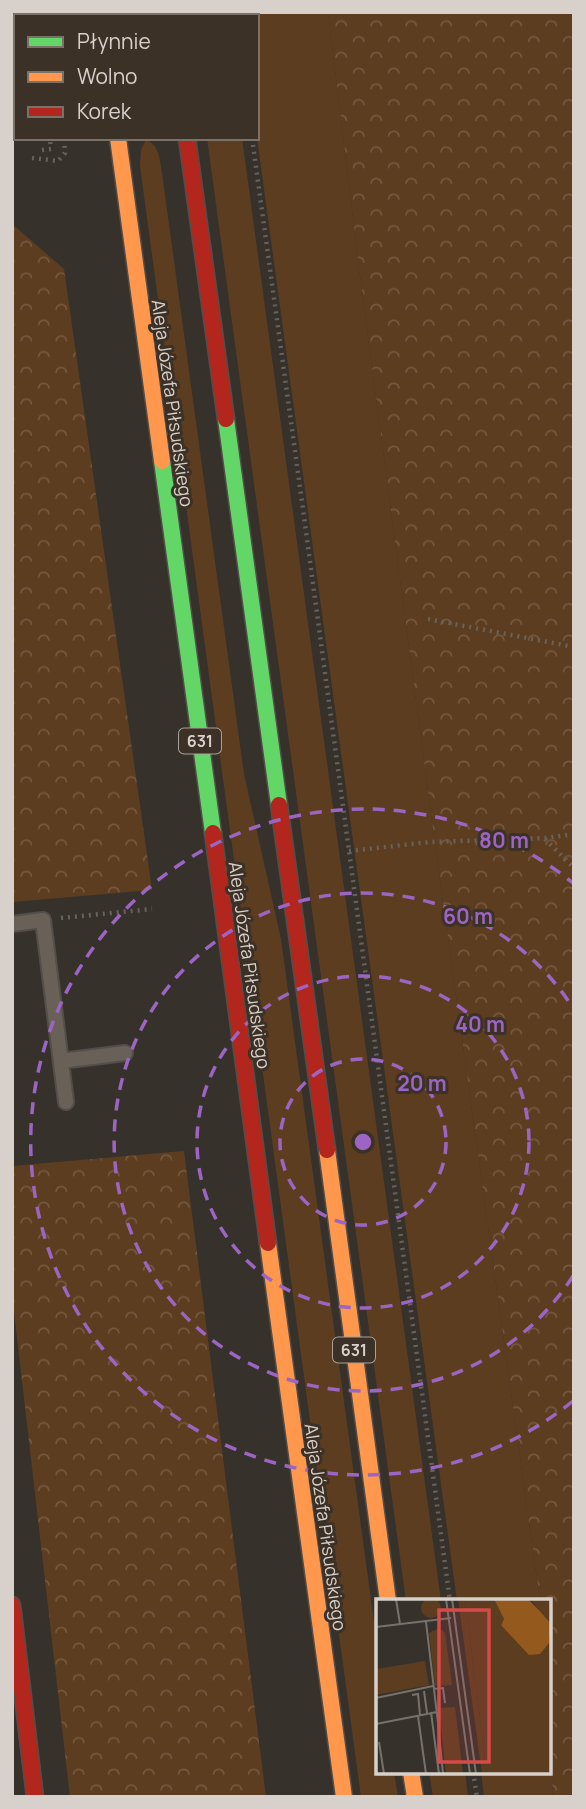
<svg xmlns="http://www.w3.org/2000/svg" width="586" height="1809" viewBox="0 0 586 1809" font-family="Manrope,sans-serif">
	<style>
		.grass { fill: #5d3d20 }
		.forest { fill: url(#forest-crowns) }
		.lines { fill: none; stroke-linecap: round; stroke-linejoin: round }
		.lane-casing { stroke: #534e49; stroke-width: 18 }
		.fast-casing { stroke: #534e49; stroke-width: 19 }
		.slow-casing { stroke: #534e49; stroke-width: 19 }
		.jam-casing { stroke: #534e49; stroke-width: 19 }
		.path { stroke: #68625b; stroke-width: 4.5; stroke-dasharray: 2 5; stroke-linecap: butt }
		.lane { stroke: #696058; stroke-width: 14 }
		.fast { stroke: #63d668; stroke-width: 16 }
		.slow { stroke: #ff974d; stroke-width: 16 }
		.jam { stroke: #b3261e; stroke-width: 16 }
		.ring { fill: none; stroke: #9c65c3; stroke-width: 3.5; stroke-dasharray: 12 9 }
		.labels { text-anchor: middle; dominant-baseline: central; stroke-width: 6; stroke-linejoin: round; paint-order: stroke }
		.shield { fill: #3c3127; stroke: #a9a099; stroke-width: 2 }
		.shield-label { font-size: 16px; font-weight: bold; fill: #d8d0ca }
		.street-label { font-size: 18px; fill: #d8d0ca; stroke: #3c3127 }
		.inset-road { fill: none; stroke: #77716b; stroke-width: 2 }
		.view { fill: #d64a48; fill-opacity: 0.15; stroke: #d64a48; stroke-width: 3.5 }
		.inset-edge { fill: none; stroke: #d8d0ca; stroke-width: 3.5 }
		.centre { fill: #9c65c3; stroke: #3c3127; stroke-width: 3.5 }
		.ring-label { font-size: 21px; text-anchor: middle; font-weight: bold; fill: #9c65c3; stroke: #3c3127; stroke-width: 6; stroke-linejoin: round; paint-order: stroke }
	</style>
	<defs>
		<pattern id="forest-crowns" width="20" height="18" patternUnits="userSpaceOnUse" patternTransform="scale(1.75)"><rect width="20" height="18" fill="#5d3d20"/><path d="M2 6a3 3 0 1 1 6 0M12 15a3 3 0 1 1 6 0" fill="none" stroke="#74583f"/></pattern>
	</defs>
	<rect width="100%" height="100%" fill="#37312c"/>
	<path class="grass" d="M240,12h88l31,256 77,584 104,749h-83l-200,-1463v-122h-17z
		M207,138h35l199,1463h-35z
		M146,140c13,4 14,20 16,33l82,601 37,165 97,712v121h16l4,25h-37l-221,-1631 1,-16z
		M549,1722l4,75h-69l-3,-25h68z
		M429,1772h36l3,25h-35z"/>
	<path class="forest" d="M328,12h246v1785h-21l-4,-75v-121h-9l-104,-749 -77,-584z
		M12,224l52,45 88,621 -140,12z
		M184,1151l82,646h-196l-58,-503v-128z"/>
	<g class="lines">
		<defs>
			<path id="lane" d="M12,924l31,-4 23,182
				M61,1061l64,-8"/>
			<path id="fast" d="M172,12v4
				M226,419l53,386
				M162,461l51,372"/>
			<path id="slow" d="M101,12l1,4
				M118,138l44,323
				M327,1150l61,451
				M268,1243l76,554
				M411,1772l4,25"/>
			<path id="jam" d="M12,97l4,-1
				M12,130h4
				M187,138l39,281
				M279,805l48,345
				M213,833l55,410
				M12,1605l23,192"/>
		</defs>
		<use href="#lane" class="lane-casing"/>
		<use href="#fast" class="fast-casing"/>
		<use href="#slow" class="slow-casing"/>
		<use href="#jam" class="jam-casing"/>
		<path class="path" d="M234,12v4
			M12,30l4,1
			M252,138l50,364 148,1099
			M42,150l9,-1 -1,-11
			M32,158l26,3 7,-8 -1,-15
			M428,619l146,28
			M545,839l29,29
			M349,851l81,-9 115,-4 29,-4
			M61,918l91,-9
			M473,1772l4,25"/>
		<use href="#lane" class="lane"/>
		<use href="#fast" class="fast"/>
		<use href="#slow" class="slow"/>
		<use href="#jam" class="jam"/>
	</g>
	<g class="ring">
		<circle cx="363" cy="1142" r="83"/>
		<circle cx="363" cy="1142" r="166"/>
		<path d="M573 1276A249 249 0 1 1 573 1008"/>
		<path d="M573 1401A333 333 0 1 1 573 883"/>
	</g>
	<g class="labels">
		<g class="shield">
			<rect x="179" y="728.5" width="42" height="25" rx="5"/>
			<rect x="333" y="1337.5" width="42" height="25" rx="5"/>
		</g>
		<g class="shield-label">
			<text x="200" y="741">631</text>
			<text x="354" y="1350">631</text>
		</g>
		<g class="street-label">
			<text transform="translate(173 403) rotate(82)">Aleja Józefa Piłsudskiego</text>
			<text transform="translate(250 965) rotate(82)">Aleja Józefa Piłsudskiego</text>
			<text transform="translate(326 1527) rotate(82)">Aleja Józefa Piłsudskiego</text>
		</g>
	</g>
	<g transform="translate(376 1599)">
		<rect width="175" height="175" fill="#37312c"/>
		<path d="M82,0h7l22,175h-5zM49,62l4,24 -53,10v-26z" fill="#5d3d20"/>
		<path d="M45 9a10 10 0 1 1 20 0a10 10 0 1 1-20 0ZM89,0h29l10,20 -3,6 22,21 26,-3 2,-7v138h-64zM152,0h23v25l-20,-24zM63,29l6,5 7,52 -17,1 -6,-53zM79,108l8,67h-17l-7,-66z" fill="#5d3d20"/>
		<path d="M118,0h34l11,11 12,14 -2,19 -9,11 -11,1 -28,-30 3,-6z" fill="#94591d"/>
		<path class="inset-road" d="M20,0l4,25M70,0l24,175M76,0l24,175M50,23l12,101M0,28l75,-9M57,90l10,-1 2,15M48,92l3,22M36,96l6,-1 2,21M0,99l57,-12M55,113l8,62M42,117l8,58M62,124l5,51M0,125l61,-12M3,143l5,32"/>
		<path class="view" d="M63,11h50v152h-50z"/>
		<rect width="175" height="175" class="inset-edge"/>
	</g>
	<circle cx="363" cy="1142" r="10" class="centre"/>
	<g class="ring-label">
		<text x="504" y="848">80 m</text>
		<text x="468" y="924">60 m</text>
		<text x="480" y="1032">40 m</text>
		<text x="422" y="1091">20 m</text>
	</g>
	<rect width="586" height="1809" fill="none" stroke="#d8d0ca" stroke-width="28"/>
	<rect x="14" y="14" width="245" height="126" fill="#3c3127" stroke="#7a7168" stroke-width="2"/>
	<rect x="28" y="37" width="35" height="10" fill="#63d668" stroke="#7a7168" stroke-width="2"/>
	<text x="77" y="49" font-size="21" fill="#d8d0ca">Płynnie</text>
	<rect x="28" y="72" width="35" height="10" fill="#ff974d" stroke="#7a7168" stroke-width="2"/>
	<text x="77" y="84" font-size="21" fill="#d8d0ca">Wolno</text>
	<rect x="28" y="107" width="35" height="10" fill="#b3261e" stroke="#7a7168" stroke-width="2"/>
	<text x="77" y="119" font-size="21" fill="#d8d0ca">Korek</text>
</svg>
